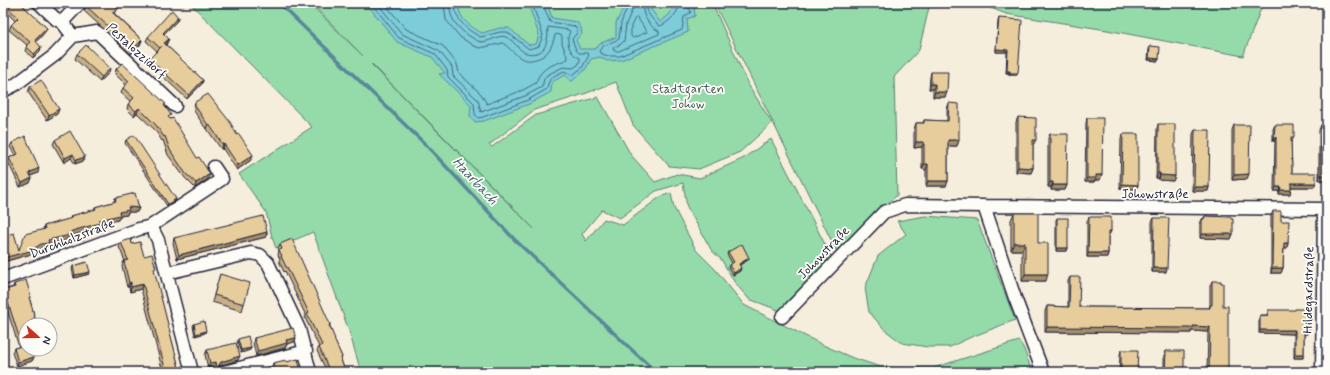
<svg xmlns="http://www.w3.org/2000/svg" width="1330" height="375" viewBox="0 0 1330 375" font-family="Mynerve,sans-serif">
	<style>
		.green { fill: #94dba9; stroke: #5b7e72; fill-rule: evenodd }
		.water { fill: #7dccd9; stroke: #59889a }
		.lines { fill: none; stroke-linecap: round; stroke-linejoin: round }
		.shore { stroke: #46667a; stroke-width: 1 }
		.stream { stroke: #59889a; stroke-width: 3.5 }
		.minor-casing { stroke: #22223b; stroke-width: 15 }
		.minor { stroke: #fdfcf7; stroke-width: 12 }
		.wall { fill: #c7b086; stroke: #22223b }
		.shaded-wall { fill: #a2906d; stroke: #22223b }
		.building { fill: #e7cd9c; stroke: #22223b }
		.labels { text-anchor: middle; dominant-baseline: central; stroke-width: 3.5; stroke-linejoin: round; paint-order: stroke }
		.street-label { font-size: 13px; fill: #22223b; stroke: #fdfcf7 }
		.park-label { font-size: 13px; fill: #445a5c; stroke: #fdfcf7 }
		.water-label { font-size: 14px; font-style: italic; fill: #425e72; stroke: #fdfcf7 }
	</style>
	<rect width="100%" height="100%" fill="#f6eedc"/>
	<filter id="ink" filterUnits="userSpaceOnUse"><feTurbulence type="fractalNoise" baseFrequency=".025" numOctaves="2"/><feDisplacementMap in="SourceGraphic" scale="8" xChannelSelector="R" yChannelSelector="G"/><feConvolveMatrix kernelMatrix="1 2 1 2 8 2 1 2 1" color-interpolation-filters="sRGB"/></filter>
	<g filter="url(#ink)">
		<path class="green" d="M190,3h119l54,53 -52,-53h401l36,81 24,39 -32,29 -41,17 -30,-3 -36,-41 -17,-43 -32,12 -50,16 -45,35 3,2 44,-32 62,-18 33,58 24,27 22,-8 23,4 42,-19 29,-20 62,121 -52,51 -32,-12 -14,-16 -14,-24 -9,-8 -25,-44 -4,-24 -27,8 -36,27 -18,-8 -20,24 4,7 18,-22 19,6 37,-28 11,-4 3,15 22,42 19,19 29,36 79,40 30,13 28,9 52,1 86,-27 5,8 8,23h-671l-12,-41 -36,-99 -37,16 -4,-11 -6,-25 -27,-38 73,-47zM372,64l162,165 -162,-164z
			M714,3h216l-11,47 -25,27 3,118 -15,14 -44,45z
			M978,3h285l-20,53 -136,-26 -101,-16z
			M925,216l52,4 38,100 -46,18 -19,9h-22l-26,-4 -17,-13 -16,-18 -4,-24 13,-32 28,-22 -9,-13z"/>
		<path class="water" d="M366,3h93c-2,15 12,24 23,30l18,-5h9l20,17 7,-1 3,-9 -11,-32h23l-3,3 4,12 25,4 4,6 1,6 -6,6 4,9h15l6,-6 15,-6v-14l10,-20h29l-4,6 9,13 9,-7 4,-7 4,-4 11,-1 6,4 1,9 -8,3 1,13 -67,28 -14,1 -7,-4 -9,2 -6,11 -14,12 -6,-7 -13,7 -1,10 -22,12 -45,17 -9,1 -5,-6 1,-11 -32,-31 6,-1 -13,-16 -35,-15z"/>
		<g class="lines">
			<path class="shore" d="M371,3l28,35 36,16 12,16 1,7 26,26 1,11 3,4 5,-1 45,-17 19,-11c2,-12 5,-12 17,-18l8,4 10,-7 7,-13 -2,-2h-8l-3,-3 -4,-11 5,-6v-4l-3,-3 -24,-4 -6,-15 1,-4
				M377,3l25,31 37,17 13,16 1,9 25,24 3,12 44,-16 17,-9 2,-8 3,-4 16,-8 10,1 5,-3 2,-5v-2c-11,-4 -15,-17 -10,-26l-1,-2 -21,-3c-1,4 1,8 -1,12 -1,6 -3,12 -10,14 -18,4 -18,-10 -31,-16 -7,-3 -16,5 -24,5 -4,0 -7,-3 -11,-5 -12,-7 -23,-19 -21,-34
				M384,3l22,26 37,17 14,18 2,9 22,21 6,10 36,-14 13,-7c5,-17 18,-18 32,-24l-6,-16v-7l-5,-2 -2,1c-3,12 -7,21 -19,24 -4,1 -8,2 -13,0 -7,-3 -13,-11 -20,-16l-23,5 -6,-2 -14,-9 -14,-17 -2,-17
				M455,3c-2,16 13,28 26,34l19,-5h7l22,17 10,-3 4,-11 -11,-32
				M629,3l-8,20 -2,16 -16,7 -4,5 1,2 8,3h12l62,-26 2,-13 7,-5c-1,-4 -5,-5 -5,-9
				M634,3l-1,5 -7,16 -2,17 -3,3 -8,4 1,3h5l40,-17v-3c-9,-4 -20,-18 -15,-28
				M650,3c-1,2 -3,4 -3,6 0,5 9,15 13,17 9,-3 19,-14 20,-23
				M637,17l10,15 -14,6 -2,-2v-10l4,-8z"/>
			<path class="stream" d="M279,3l147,142 88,94 119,112 23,21"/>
			<defs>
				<path id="minor" d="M39,3l18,17 5,2 11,14
					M62,22l18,-19
					M3,91l12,-6 40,-30 18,-19 24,-4 78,74
					M151,226l71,-47 -8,-12
					M167,273l84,-20 9,2 8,8 31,66 11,43
					M3,279l136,-50 12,-3 7,14 34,132
					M782,317l102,-105 21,-7 79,1
					M224,372l82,-21
					M1043,372l-28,-74 -31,-92 343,3
					M1322,372l2,-163"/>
			</defs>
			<use href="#minor" class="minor-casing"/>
			<use href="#minor" class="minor"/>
		</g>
		<path class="wall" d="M3,3h17l27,25 -2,4 -9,10 5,5 -1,4 -7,7 -8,-7 2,-6 -18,-15 2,-5 4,-4 -12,-13z
			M88,3h36l-10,10 28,27 -2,5 -9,9 -47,-43 2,-5z
			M131,3h8l-4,4z
			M178,17l-1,4 -13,13 3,9 -1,2 37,35 -1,4 -15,15 -39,-36 1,-4 8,-8 -11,-10 2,-4z
			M999,18l18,57h-8v-2h-3l1,-21h-11l2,-31z
			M1150,46l9,13 -1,2 -10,-1 1,-11z
			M77,54l32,19 -9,9 -25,-23z
			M116,69l49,37 4,13 39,60 -13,9 -10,-10 -17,-23 -5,-15 -1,1 -7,-11 -18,-17 -3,3 -7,-7 1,-5 3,-2 -10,-9 2,-5 3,-3 -11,-11z
			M931,72l16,20 -2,5h-12v-8h-4l1,-12z
			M30,87l29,22 -2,5 -10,6 -19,-28z
			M195,102l56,58 -14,10 -14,-21h-2l-14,-20h-1l-12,-18v-4z
			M949,103l10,37 -2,6h-9v35l-2,5h-20v-16l-4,-1v-22l-8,1v-19l2,-6h7l1,-3 23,1v-12z
			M1018,117l18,23 -3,5v23l-2,5 -15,-1v-50z
			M1087,118l13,62h-5l-1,2h-9l1,-59z
			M1158,124l17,52 -2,5 -14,-1v-2h-3l1,-49z
			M1234,125l13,54 -15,1v-50z
			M1275,125l17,16h-1l1,32 22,14h-23l-1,7h-11v-3h-5l1,-50h-2v-12z
			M1321,125l6,55h-8v-50z
			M1195,130l14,57 -1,4h-16l1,-57z
			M1050,134l17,51 -2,5h-14v-3h-3v-49z
			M1123,134l15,51 -2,4h-16l1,-50z
			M55,140l30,17 -2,4 -8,3 -4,-6 -7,5 -11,-19z
			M126,140l50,59 -1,2 -8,5 -42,-63z
			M12,143l26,30 -7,3 -1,7 -10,4 -12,-25 1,-4 6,-3 -5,-8z
			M115,198l24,10 -2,4h-9l-1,3 -7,1 -2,4 -18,4 -1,4 -29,8 -6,5 -15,3 -1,3 -8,2 -12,6 -25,7v-26l16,14 24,-21 1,-3 26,-7 1,-3 23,-6 1,-3 19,-5z
			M1273,211l8,10 7,22 -1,5h-3l-1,20 -2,5h-10v-57z
			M1014,213l24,30 8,38h-24v-31h-11v-30z
			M1205,216l26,3 2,15 -2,5 -31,-1v-14l2,-5h1z
			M1089,217l22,14 -2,4h-1v18l-1,4h-20v-36z
			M1057,218l11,30 -1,3h-11v-31z
			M1154,218l12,54h-14v-50z
			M267,232l-1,5 -89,22 -4,-16 1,-5z
			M121,242l11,2 12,12 10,16 26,100h-17l-22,-83 -11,3 -1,-5h-2l-5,-21 2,-5h1l-6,-14z
			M280,244l50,80v2l4,14 8,17 -1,2 1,4 4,9h-19l-10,-21 2,-4 -14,-29 1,-2 -21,-45 -1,1 -5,-11 1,-2 -2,-4 1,-5 -1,-2z
			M728,252l21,6 -1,2 -9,5 1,6 -7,4 -5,-8 1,-2 3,-2 -5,-9z
			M73,266l17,6 -1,2 -15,4 -2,-9z
			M220,274l24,30 -2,7 -30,-9z
			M1070,277l9,30 130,1 1,-3v-19l2,-5 11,25 5,66h-21l1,-40 -17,-1v2l-146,-1v-21l2,-5 21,1v-26z
			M14,284l16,16 5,18 -1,5 -8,2v24l8,8 -2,4 -15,5 -5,-13 2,-5 5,-1 -16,-50v-4l1,-3 9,-3z
			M1268,310l41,21 -2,3h-3v20l-1,4h-9v-24l-35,-1v-14l1,-4h7z
			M194,324l11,9 -10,3 -2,-10z
			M254,338h42l-2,4 -7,2 -2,4 -29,8 -3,-13z
			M238,339l13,9 -1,2 -9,3 -4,-12z
			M207,350l31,10 -19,6 -1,3 2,3h-4l-2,-6 -6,2 -3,-13z
			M1121,350l16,22h-18l1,-17z
			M1166,351l18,21h-20v-16z
			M286,362l15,10h-29l-1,-4 2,-5z"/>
		<path class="shaded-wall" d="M121,3h3l-14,14 2,-5z
			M178,17l-1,4 -16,16 2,-4z
			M47,28l-2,4 -12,13 2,-5z
			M169,39l-2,4 -4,5 1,-5z
			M142,40l-2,5 -9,9 2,-5z
			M41,47l-1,4 -7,7 1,-4z
			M996,49l12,1 -1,2h-11z
			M1149,58l10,1 -1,2 -10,-1z
			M110,68l-1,5 -9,9 2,-5z
			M1007,71h3l-1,2h-3z
			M1010,73h8l-1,2h-8z
			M203,80l-1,4 -15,15 2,-4z
			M931,84h4l-2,5h-4z
			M935,92h12l-2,5h-12z
			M139,108l-2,5 -3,3 2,-5z
			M59,109l-2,5 -10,6 2,-5z
			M209,124l-2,5h-1l2,-4z
			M1274,137h2l-1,4h-2z
			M1291,137h3l-2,4h-2z
			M7,139l-2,5 -2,1v-4z
			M948,140h11l-2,6h-11z
			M916,142h8l-2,5 -8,1z
			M224,144l-1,5h-2l2,-4z
			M73,154l-2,4 -7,5 1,-5z
			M253,155l-2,5 -14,10 1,-5z
			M85,157l-2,4 -8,3 1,-4z
			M924,164h4l-2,6 -4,-1z
			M1018,167l15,1 -2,5 -15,-1z
			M39,168l-1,5 -10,4 1,-4z
			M1158,173h2l-1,5h-3z
			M210,174l-2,5 -13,9 1,-5z
			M1249,174l-2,5 -15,1 2,-5z
			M1096,175h6l-2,5h-5l-1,2h-9l2,-4z
			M1160,175l15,1 -2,5 -14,-1z
			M1320,175h7v5h-8z
			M32,178l-2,5 -10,4 2,-4z
			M928,181h20l-2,5h-20z
			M1050,182h3l-2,5h-3z
			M1291,183h25l-2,4h-24z
			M1122,184l16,1 -2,4h-16z
			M1053,185h14l-2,5h-14z
			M1194,187h15l-1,4h-16z
			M1276,187h5l-2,4h-5z
			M1280,190h11l-1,4h-11z
			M176,199l-1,2 -8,5 1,-2z
			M128,207l11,1 -2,4h-9l-1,3 -7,1 -2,4 -18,4 -1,4 -29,8 -6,5 -15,3 -1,3 -8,2 -12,6 -25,7v-4l45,-18 24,-9 47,-19z
			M1108,231h3l-2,4h-2z
			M267,232l-1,5 -89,22 2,-4z
			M1202,234h31l-2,5 -31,-1z
			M1014,243h11l-3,7h-11z
			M1284,243h4l-1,5h-5z
			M1057,248h11l-1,3h-11z
			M1088,253h20l-1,4h-20z
			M749,258l-1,2 -10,6 1,-2z
			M741,268l-1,3 -7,4 1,-2z
			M1153,268h14l-1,4h-14z
			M1272,268h11l-2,5h-10z
			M90,272l-1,2 -15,4 1,-3z
			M1025,274h23l-2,7h-24z
			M131,282l-2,5h-2l2,-4z
			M143,284l-2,5 -11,3 1,-5z
			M35,318l-1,5 -5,1 2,-4z
			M1193,326l17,1 -2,5 -17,-1v2l-146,-1 2,-5z
			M1260,330h35l-1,4 -35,-1z
			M206,331l-1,2 -10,3 1,-2z
			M1304,331h5l-2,3h-4z
			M296,338l-2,4 -7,2 -2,4 -29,8 2,-5 28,-11z
			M251,348l-1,2 -9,3v-3z
			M1295,354h9l-1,4h-9z
			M240,356l-2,4 -19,6 -2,4 2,-5 2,-3z
			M34,357l-2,4 -15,5 1,-4z
			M216,362l-2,4 -6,2 2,-5z"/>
		<path class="building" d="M4,3h16l27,25 -12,12 6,7 -7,7 -8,-8 4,-4 -19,-17 7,-7z
			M88,3h33l-9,9 30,28 -9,9 -47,-43z
			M172,10l6,7 -15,16 6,6 -5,4 39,37 -14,15 -40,-36 13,-13 -2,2 -12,-11z
			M999,18l23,2 -4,53h-8v-2h-3l1,-21 -12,-1z
			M86,45l24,23 -8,9 -25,-23z
			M1150,46l10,1 -1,12 -10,-1z
			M122,63l44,41 -2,1 7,10 -3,2 2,2 3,-1 24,40 2,-1 11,17 -14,9 -10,-9 -16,-24 -5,-14 -1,1 -8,-12 -17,-17 -3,3 -8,-7 6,-6 -11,-10 6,-7 -13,-12z
			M931,72h17l-1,20h-12v-8h-4z
			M41,80l18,29 -10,6 -19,-28z
			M208,94l22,28 7,13 2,-1 14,21 -15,10 -14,-21 -1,1 -14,-21 -1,1 -13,-19v-4z
			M949,103l10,1v36h-11v41h-20v-17h-4v-22h-8v-19h8v-3l24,1z
			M1018,117l18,1v22h-3v28l-15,-1z
			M1087,118h16l-1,57h-6v3h-9z
			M1158,124h17v52l-15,-1v-2h-2z
			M1234,125h16l-1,49 -15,1z
			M1275,125h19v12h-3l1,36h24v10h-25v7h-11l1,-3h-5v-50h-2z
			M1321,125h6v50h-7z
			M1195,130h15l-1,57h-15z
			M3,131l4,8 -4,2z
			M70,131l15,26 -9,3 -3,-6 -8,4 -10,-18z
			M1050,134h18l-1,51h-14v-3h-3z
			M1123,134h15v51l-16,-1z
			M134,135l42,64 -8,5 -42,-64z
			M25,136l14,32 -10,5 3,5 -10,5 -13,-25 9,-4 -6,-11z
			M135,193l4,15 -11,-1 1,3 -10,2 1,3 -21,5 1,3 -28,8 -6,5 -18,4 1,3 -8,1 -11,7 -27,7v-22l11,-3 5,17 6,-16 20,-5 -1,-3 28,-8 -1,-2 25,-7 -1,-2 21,-6 -1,-3z
			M1273,211h8v10h8l-1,22h-4l-1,25h-11z
			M1014,213h24v30h10v31h-23v-31h-11z
			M263,216l4,16 -88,23 -5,-17z
			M1205,216l26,1v2h2v15h-31v-15h2z
			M1089,217h22v14h-3v22h-20z
			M1057,218h11v30h-11z
			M1154,218h15l-2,50h-14z
			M131,239l1,5 8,-2 4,14 8,-2 4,14 -2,1 26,103h-14l-23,-88 -12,3v-5l-2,1 -5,-22 4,-1 -7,-18z
			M292,239l38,85 -1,1 6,14h-1l8,18 -1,1 1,5 4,9h-15l-2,-2 -10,-23 3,-2 -15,-31 2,-1 -22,-46h-1l-5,-11h1l-3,-6 3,-1 -2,-5z
			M742,244l7,14 -10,6 2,4 -7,5 -5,-8 5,-3 -6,-10z
			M87,262l3,10 -15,3 -2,-9z
			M220,274l30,9 -6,21 -30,-9z
			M1070,277h10l-1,30 131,1v-3h2v-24h9v2h2v23h5v66h-19l1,-45 -17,-1v2l-146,-1v-21l22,1z
			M26,280l5,17h-2l6,21 -4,2 1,5h-6v5h-1l1,19h6l2,8 -16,5 -4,-14 8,-2 -18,-56 11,-3 -1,-3z
			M1304,308v1h4l1,22h-5v23h-9v-24h-35v-15l8,1v-6h27v-1h8z
			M204,321l2,10 -10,3 -2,-10z
			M293,328l3,10 -10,2 1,3 -29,8 -4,-13z
			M248,336l3,12 -10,2 -3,-11z
			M236,343l4,13 -19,6 -2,3 -1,4 2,3h-2l-2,-10 -6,1 -3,-13z
			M1121,350h17l-1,22h-16z
			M1166,351h18v21h-19z
			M298,359l3,13h-26l-2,-9 13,-3v2z
			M46,370l1,2h-5z"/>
	</g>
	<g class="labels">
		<g class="street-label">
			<text transform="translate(136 51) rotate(42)">Pestalozzidorf</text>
			<text x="1155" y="194">Johowstraße</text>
			<text transform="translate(72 239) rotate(-21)">Durchholzstraße</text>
			<text transform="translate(824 253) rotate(-46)">Johowstraße</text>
			<text transform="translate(1309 290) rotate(-89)">Hildegardstraße</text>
		</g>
		<g class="park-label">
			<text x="688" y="89">Stadtgarten<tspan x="688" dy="15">Johow</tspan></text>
		</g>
		<g class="water-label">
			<text transform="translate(475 181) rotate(47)">Haarbach</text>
		</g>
	</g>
	<rect width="1330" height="375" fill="none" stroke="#fdfcf7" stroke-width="16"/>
	<rect x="8" y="8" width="1314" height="359" fill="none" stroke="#22223b" stroke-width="1.5" filter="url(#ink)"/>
	<g transform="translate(38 337) rotate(111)"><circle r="19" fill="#fdfcf7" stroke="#a5a5ac"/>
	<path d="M0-3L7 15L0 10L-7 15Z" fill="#c8321e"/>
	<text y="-6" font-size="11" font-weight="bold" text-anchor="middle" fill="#22223b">N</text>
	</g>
</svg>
